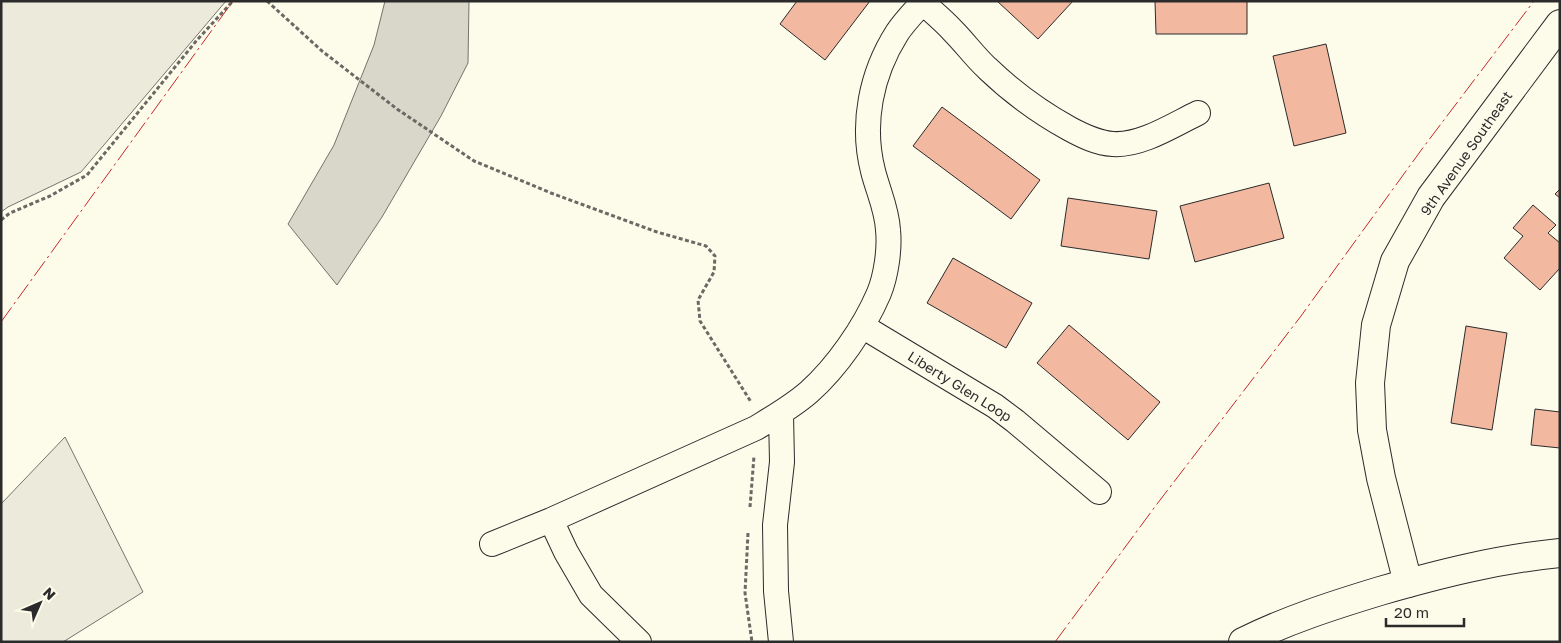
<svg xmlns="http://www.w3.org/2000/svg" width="1561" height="643" viewBox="0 0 1561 643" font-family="'Golos Text',sans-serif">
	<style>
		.green { fill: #ecebdb; stroke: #74746e }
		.water { fill: #d8d7c9; stroke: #74746e }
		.building { fill: #f2b8a0; stroke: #2b2b2b }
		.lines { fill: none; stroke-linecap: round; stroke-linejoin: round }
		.minor-casing { stroke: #2b2b2b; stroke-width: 26 }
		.tertiary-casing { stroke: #2b2b2b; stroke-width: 30 }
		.secondary-casing { stroke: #2b2b2b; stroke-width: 30 }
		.path { stroke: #6a6964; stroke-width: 3; stroke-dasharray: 4 2.5; stroke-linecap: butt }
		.minor { stroke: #fdfbea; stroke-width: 24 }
		.tertiary { stroke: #fdfbea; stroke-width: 28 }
		.secondary { stroke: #fdfbea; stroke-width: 28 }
		.power { stroke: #c62828; stroke-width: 1; stroke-dasharray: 18 4 2.5 4; stroke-linecap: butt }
		.labels { text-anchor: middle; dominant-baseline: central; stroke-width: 4; stroke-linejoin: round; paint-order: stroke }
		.street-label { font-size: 14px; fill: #2b2b2b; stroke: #fdfbea }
	</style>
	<rect width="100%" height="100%" fill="#fdfbea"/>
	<path class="green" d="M1,1h225l-145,171 -73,35 -7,5z
		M65,437l78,155 -80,50h-62v-138z"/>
	<path class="water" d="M385,1h84l-1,62 -27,53 -59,101 -45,68 -49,-61 46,-79 40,-100z"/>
	<path class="building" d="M797,1h73l-45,59 -45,-36z
		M997,1h76l-35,38z
		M1155,1h92v33h-91z
		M1326,44l20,89 -52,13 -21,-90z
		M942,107l98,73 -29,39 -98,-73z
		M1269,183l15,55 -89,24 -15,-56z
		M1560,189v9l-5,-4z
		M1068,198l89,13 -8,48 -88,-13z
		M1533,205l23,20 -8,8 12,10v25l-20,22 -36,-32 19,-22 -10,-8z
		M953,258l79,45 -26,45 -79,-45z
		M1069,325l91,77 -32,38 -91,-77z
		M1466,326l41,7 -15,97 -41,-7z
		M1535,409l25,3v36l-29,-3z"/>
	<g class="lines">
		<defs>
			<path id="minor" d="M923,3c10,9 21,18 30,28 12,12 22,26 34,37 25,24 52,44 83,61 13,7 27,14 43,15 28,2 60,-19 85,-31
				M862,326l133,80 20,15 84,71
				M781,414l1,48 -7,63 1,66 5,51
				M551,520l15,32 25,43 48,47
				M492,544l59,-24 205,-92c18,-11 37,-22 53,-36 28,-25 55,-64 70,-99 7,-17 11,-44 9,-63 -1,-21 -10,-39 -15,-59 -12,-47 -2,-97 24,-138 7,-11 18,-22 27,-32"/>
			<path id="tertiary" d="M1408,583l-27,-105 -9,-48 -2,-47 6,-58 19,-64 36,-64 129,-173"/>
			<path id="secondary" d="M1243,642c44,-22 91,-37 137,-51 59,-17 118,-32 180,-38"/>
		</defs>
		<use href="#minor" class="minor-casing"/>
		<use href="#tertiary" class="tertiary-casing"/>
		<use href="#secondary" class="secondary-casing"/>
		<path class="path" d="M267,1l55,50 75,58 77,52 77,32 106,39 49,14 9,10 -1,16 -16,28 2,21 51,81
			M1,220l9,-7 40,-17 37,-21 110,-135 36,-39
			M750,507l4,-51
			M748,533l-3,60 7,49"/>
		<use href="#minor" class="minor"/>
		<use href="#tertiary" class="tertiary"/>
		<use href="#secondary" class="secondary"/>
		<path class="power" d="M1,322l232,-321
			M1055,642l102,-138 144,-188 121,-167 112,-148"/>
	</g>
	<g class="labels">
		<g class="street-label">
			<text transform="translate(1466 153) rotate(-55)">9th Avenue Southeast</text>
			<text transform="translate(960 386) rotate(32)">Liberty Glen Loop</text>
		</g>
	</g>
	<rect width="1561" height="643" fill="none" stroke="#2b2b2b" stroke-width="5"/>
	<g transform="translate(40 603) rotate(45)" stroke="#fdfbea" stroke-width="4" paint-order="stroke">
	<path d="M0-4L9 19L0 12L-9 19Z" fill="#2b2b2b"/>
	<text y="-8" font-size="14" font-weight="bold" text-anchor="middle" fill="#2b2b2b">N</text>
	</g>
	<path d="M1386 618v8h78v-8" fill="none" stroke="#2b2b2b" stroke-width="2.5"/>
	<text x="1394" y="618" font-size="15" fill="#2b2b2b" stroke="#fdfbea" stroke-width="4" paint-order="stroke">20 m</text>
</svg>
